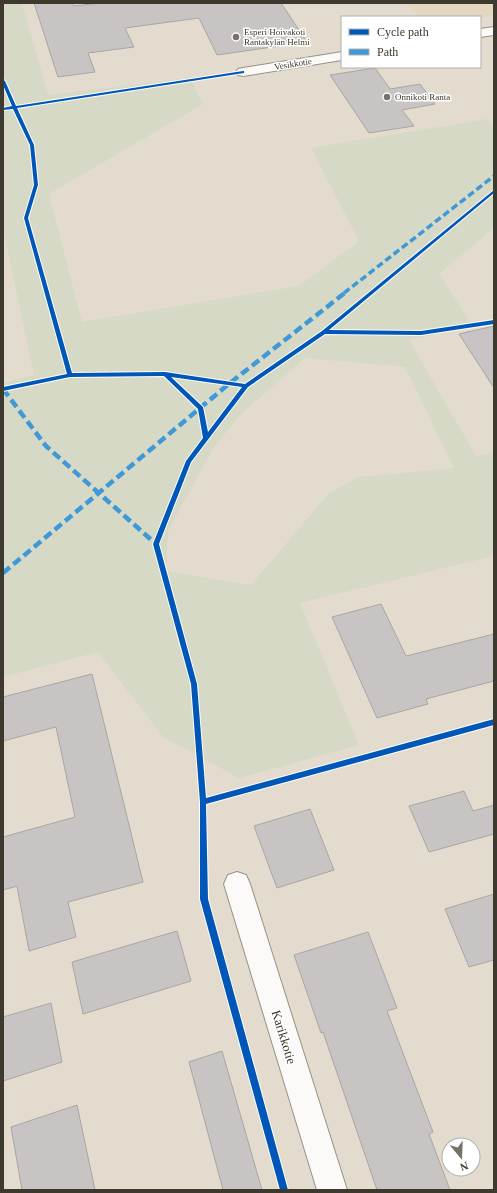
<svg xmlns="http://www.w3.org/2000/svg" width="497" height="1193" viewBox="0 0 497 1193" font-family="'Times New Roman',serif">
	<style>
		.built { fill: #e3d7bf }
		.green { fill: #d6d9c5; fill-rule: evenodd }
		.building { fill: #c8c4c3; stroke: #a9a5a4 }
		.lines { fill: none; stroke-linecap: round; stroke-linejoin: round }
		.minor-casing { stroke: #979186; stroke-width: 2 }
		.minor { fill: #fbfaf8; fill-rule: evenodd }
		.quiet-far1 { stroke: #3f98d7; stroke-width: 3.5; stroke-dasharray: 7 3.5; stroke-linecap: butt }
		.quiet { stroke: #3f98d7; stroke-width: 4.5; stroke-dasharray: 9 4.5; stroke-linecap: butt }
		.cycleway-casing { stroke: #fff; stroke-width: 2 }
		.cycleway { fill: #0057b8; fill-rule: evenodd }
		.poi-dot { fill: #787266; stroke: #fff; stroke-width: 1.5 }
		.labels { text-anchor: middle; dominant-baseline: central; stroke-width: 3; stroke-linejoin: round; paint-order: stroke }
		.far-poi-label { font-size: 9px; fill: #3e392e; stroke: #fff; text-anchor: start }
		.far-street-label { font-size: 9px; fill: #3e392e; stroke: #fff }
		.near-street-label { font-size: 13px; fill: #3e392e; stroke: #fff }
	</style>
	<rect width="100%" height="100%" fill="#e3dcce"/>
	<path class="built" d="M406,3h88v13l-14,2 -62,-1z"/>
	<path class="green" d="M3,3h19l26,92 142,-17 13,26 -154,90 33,128 217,-36 60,-45 -48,-93 176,-29 7,8v101l-55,46 34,52 -64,14 67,116 18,-4v104l-194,47 59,142 -120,33 -76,-41 -65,-85 -95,25v-294l31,-8 -31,-147zM305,358l100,9 49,101 -95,9 -30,16 -78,92 -85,-14 2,-40 46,-84 27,-33z"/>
	<path class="building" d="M34,3h38l2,3 27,-3h180l26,39 -90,13 -18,-37 -74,10 9,19 -46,6 7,19 -37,5z
		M375,68l15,21 30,-5 15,20 -33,6 12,16 -45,7 -39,-58z
		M494,326v62l-35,-54z
		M381,604l25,52 88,-22v47l-68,18 2,5 -51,14 -45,-101z
		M92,674l51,208 -75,20 8,35 -47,14 -12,-65 -14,4v-53l72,-20 -19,-90 -53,14v-44z
		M464,791l9,20 21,-6v29l-65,18 -20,-46z
		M310,809l24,61 -57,18 -23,-62z
		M494,894v66l-25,7 -24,-58z
		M177,931l14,50 -108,33 -11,-52z
		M368,932l29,76 -10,3 46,121 -4,2 21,56h-73l-54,-158 -2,1 -27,-78z
		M51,1003l11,59 -59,19v-64z
		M222,1051l40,139h-39l-34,-128z
		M77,1105l18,85h-73l-11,-63z"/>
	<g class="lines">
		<defs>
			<path id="minor" d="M494,27v8l-14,2v-8z
				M342,52v8l-99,16 -5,-1 -2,-3 2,-3 5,-1z
				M237,872l9,3 4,9 97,306h-30l-93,-306 4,-9z"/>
		</defs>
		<use href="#minor" class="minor-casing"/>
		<use href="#minor" class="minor"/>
		<path class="quiet-far1" d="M344,293l150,-117"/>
		<path class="quiet" d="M3,389l43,57 110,98
			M3,573l227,-190 116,-91"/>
		<defs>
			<path id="cycleway" d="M243,71h1v2l-227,35 17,37 4,40 -10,33 44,155 93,-1 80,12 77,-53 172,-141v3l-165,137 92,1 73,-11v4l-73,11 -96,-1 -77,53 -57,75 -32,82 38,140 9,114 288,-79v6l-288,79 2,95 80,291h-8l-80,-291v-97l-9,-118 -38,-140 33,-83 17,-23 -5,-29 -34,-33 -94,1 -67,14v-4l64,-13 -43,-156 10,-33 -4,-40 -17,-36 -10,1v-2l9,-2 -9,-21v-5l2,1 11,25zM171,377l71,10 -34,45 -5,-25z"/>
		</defs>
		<use href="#cycleway" class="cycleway-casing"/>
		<use href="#cycleway" class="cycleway"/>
	</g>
	<g class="poi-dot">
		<circle cx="236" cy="37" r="4"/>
		<circle cx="387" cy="97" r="4"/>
	</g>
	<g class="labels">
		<g class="far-poi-label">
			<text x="244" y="32">Esperi Hoivakoti<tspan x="244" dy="10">Rantakylän Helmi</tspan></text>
			<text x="395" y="97">Onnikoti Ranta</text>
		</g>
		<g class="far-street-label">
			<text transform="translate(293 64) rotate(-9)">Vesikkotie</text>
		</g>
		<g class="near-street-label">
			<text transform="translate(284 1037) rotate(73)">Karikkotie</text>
		</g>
	</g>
	<rect width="497" height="1193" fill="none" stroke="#3e392e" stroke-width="8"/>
	<rect x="341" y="16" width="140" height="52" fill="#ffffff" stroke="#b2b0ab"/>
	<rect x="349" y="29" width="20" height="6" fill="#0057b8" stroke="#b2b0ab"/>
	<text x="377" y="36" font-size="12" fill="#3e392e">Cycle path</text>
	<rect x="349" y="49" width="20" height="6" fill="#3f98d7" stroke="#b2b0ab"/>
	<text x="377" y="56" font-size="12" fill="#3e392e">Path</text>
	<g transform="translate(461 1157) rotate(161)"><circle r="19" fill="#ffffff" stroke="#b2b0ab"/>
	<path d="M0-3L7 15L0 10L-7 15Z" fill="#787266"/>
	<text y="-6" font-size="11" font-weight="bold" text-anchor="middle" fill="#3e392e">N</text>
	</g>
</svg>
